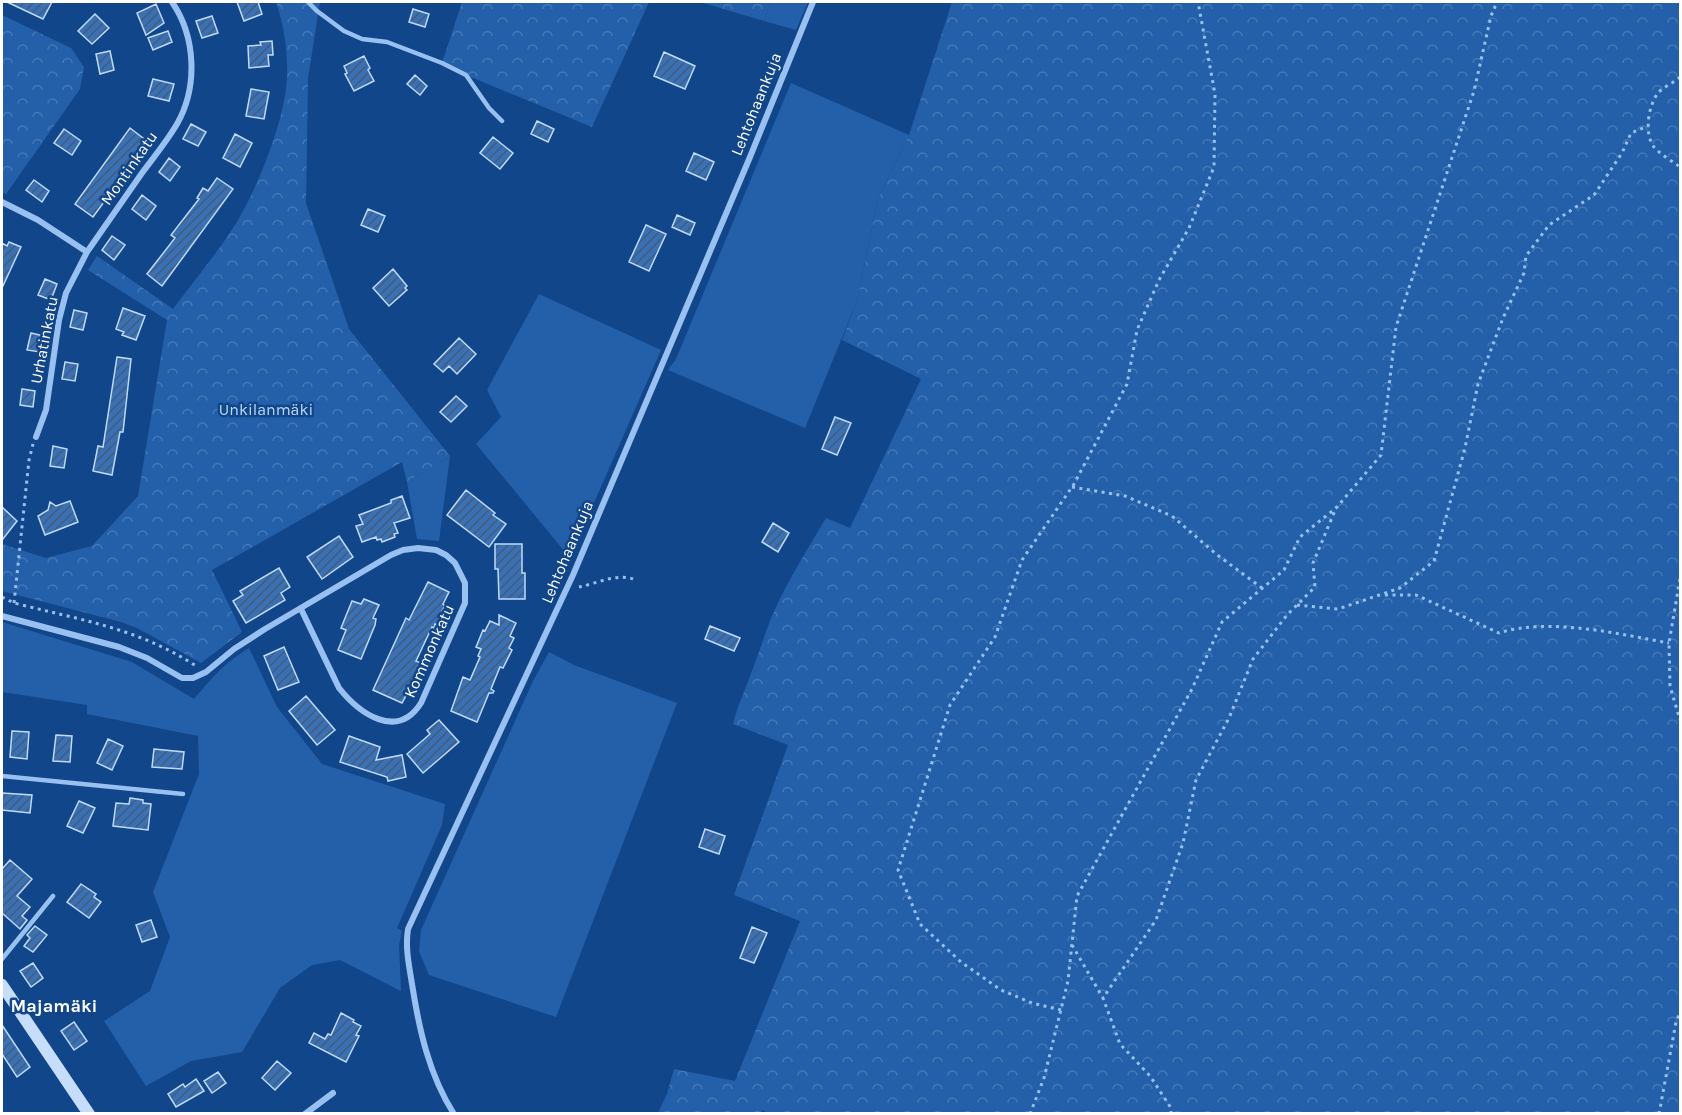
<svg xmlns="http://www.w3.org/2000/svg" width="1682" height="1115" viewBox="0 0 1682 1115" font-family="Karla,sans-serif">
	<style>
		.grass { fill: #2360a9 }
		.forest { fill: url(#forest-crowns) }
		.building { fill: url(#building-hatch); stroke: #bedafc; stroke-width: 1.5 }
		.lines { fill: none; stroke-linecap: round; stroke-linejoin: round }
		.path { stroke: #98c0f1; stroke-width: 3; stroke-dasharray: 3 4.5; stroke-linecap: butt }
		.lane { stroke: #98c0f1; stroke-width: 4.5 }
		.street { stroke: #98c0f1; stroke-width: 6 }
		.secondary { stroke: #c6ddfc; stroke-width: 12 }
		.labels { text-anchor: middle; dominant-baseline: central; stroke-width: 5; stroke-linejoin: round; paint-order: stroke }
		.street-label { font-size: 16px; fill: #fff; stroke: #12468a }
		.park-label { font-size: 16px; fill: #bedafc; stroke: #12468a }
		.neighbourhood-label { font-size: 18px; font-weight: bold; fill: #fff; stroke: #12468a }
	</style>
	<defs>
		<pattern id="forest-crowns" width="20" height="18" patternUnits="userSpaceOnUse" patternTransform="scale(1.5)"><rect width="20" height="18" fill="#2360a9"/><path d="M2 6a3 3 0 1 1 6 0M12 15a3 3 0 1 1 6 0" fill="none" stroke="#4478b6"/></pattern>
		<pattern id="building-hatch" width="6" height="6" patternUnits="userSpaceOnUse" patternTransform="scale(1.5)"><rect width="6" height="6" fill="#3a70b4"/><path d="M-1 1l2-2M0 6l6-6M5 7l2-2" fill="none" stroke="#445c7b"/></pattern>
	</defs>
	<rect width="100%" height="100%" fill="#12468a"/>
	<path class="grass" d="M771,2h37l-12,28 -32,-9z
		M791,83l118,52 -31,64 -21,102 -52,127 -137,-58 8,-11z
		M539,294l122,56 -89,203 -7,-1 -89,-108 25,-27 -14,-27z
		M450,456l-11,85 -22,-2 -10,-57z
		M2,622l130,40 62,37c20,-23 28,-34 55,-51l28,59 45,57 123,40 -3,21 -45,103 5,3 -3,14 2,46 -61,-31 -28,5 -32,23 -38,64 -51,9 -45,25 -42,-65 46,-30 20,-54 -17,-45 46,-118 -1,-38 -111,-22v-9l-85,-13z
		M549,652l25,13 103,38 -121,314 -127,-42 -10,-24 2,-21 112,-249z"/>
	<path class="forest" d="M276,2h44l-12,76 -2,125 43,126 101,127 -43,26 -5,-20 -190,108 30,62 -41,31 -64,-35 -16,-6 -119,-31v-47l44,14 46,-12 46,-50 29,-176 -79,-50 9,-14 76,53c20,-27 42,-53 60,-81 22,-34 45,-92 52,-132 5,-30 1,-65 -9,-94z
		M462,2h187l-57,125 -126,-52 -24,-12z
		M700,2h71l-7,19z
		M952,2h728v1111l-912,1 -5,-4 -3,4 -102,-1 9,-19 7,-25 61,12 65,-160 -66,-26 54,-150 -55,-21c4,-17 11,-31 17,-48 8,-20 14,-40 22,-60 15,-34 35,-66 54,-98l24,10 71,-149 -79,-39 15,-39 21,-102 31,-64z
		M2,15l69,33 13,19 -4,22 -74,105 -4,-2z"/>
	<path class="building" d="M7,2h45l-9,17z
		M237,2h21l4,12 -18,7z
		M156,4l8,19 -18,12 -9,-22z
		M413,9l16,5 -4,13 -16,-5z
		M95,14l14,14 -17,16 -14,-13z
		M212,16l6,17 -16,5 -6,-17z
		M168,31l4,11 -19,8 -5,-12z
		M272,41l1,14h-5l1,11 -20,2 -1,-22 13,-1 -1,-3z
		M110,51l4,19 -14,4 -4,-20z
		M664,52l31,14 -10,23 -31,-13z
		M364,56l6,12 -2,2 6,11 -20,10 -9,-17 2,-1 -3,-7z
		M415,75l12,11 -7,9 -13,-11z
		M153,79l21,5 -5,17 -21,-5z
		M251,89l18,3 -5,27 -18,-3z
		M537,121l17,8 -6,13 -17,-8z
		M191,124l15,8 -8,14 -15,-7z
		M130,128l18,14 -55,75 -18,-13z
		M64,129l17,12 -9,14 -18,-12z
		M235,134l17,9 -12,24 -17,-9z
		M493,137l20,16 -13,16 -20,-16z
		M694,153l20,9 -8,18 -20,-9z
		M169,158l11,9 -10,14 -11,-9z
		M217,178l16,11 -71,97 -15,-12 28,-36 -4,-3 28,-36 -2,-1 6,-10 5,3z
		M34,180l15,11 -7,11 -16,-12z
		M142,195l14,11 -10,14 -14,-11z
		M368,209l17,7 -7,16 -17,-7z
		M677,215l18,8 -5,12 -18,-8z
		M646,225l20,9 -17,37 -20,-9z
		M112,236l13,9 -11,15 -12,-10z
		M9,242l12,5 -19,41v-45l5,3z
		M393,269l14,17 -2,2 2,2 -18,16 -16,-18z
		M45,279l12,5 -6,16 -13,-5z
		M123,308l22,8 -9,24 -14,-5 2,-3 -8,-3z
		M74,310l13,3 -4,17 -13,-3z
		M31,333l13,3 -4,16 -13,-2z
		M459,338l17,16 -19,20 -8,-8 -6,6 -9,-8z
		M117,357l14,2 -8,73h-3l-8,43 -19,-4 5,-25 5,1z
		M65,362l13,2 -3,17 -13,-2z
		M22,389l13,2 -2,16 -13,-2z
		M456,396l11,10 -16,16 -11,-10z
		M835,417l16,6 -14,32 -15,-6z
		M53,446l14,3 -3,19 -14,-2z
		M466,490l29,23 -2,2 13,9 -17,23 -42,-32z
		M402,496l8,22 -16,5 4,10 -4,1 1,3 -13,5 -1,-3 -4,1 -1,-3 -14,5 -6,-16 7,-2 -4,-9 32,-12v-3z
		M70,501l8,21 -33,13 -7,-19 10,-6 2,-8 6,4z
		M2,507l15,14 -15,19z
		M773,523l16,10 -11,19 -16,-10z
		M339,536l14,21 -31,22 -15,-22z
		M495,544h27v29h3v26h-26l-1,-30h-3z
		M279,568l11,19 -9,6 4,7 -39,23 -13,-22 10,-6 -3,-4z
		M428,582l21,10 -6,12 2,2 -3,5 2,1 -6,13 -3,-1 -1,4 -2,-1 -16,34 7,3 -21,39 -29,-13 33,-72 3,2z
		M364,599l15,6 -6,13 3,1 -1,6 -14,34 -23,-9 8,-20 -5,-2 11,-27 9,3z
		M499,615l17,8 -6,13 4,2 -5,10 3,2 -9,18 -3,-1 -9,22 3,2 -1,2h-4l-12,29 -26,-11 12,-34 7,3 10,-23 -2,-1 3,-7 -5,-2 7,-17 2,1 5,-10 9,4z
		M710,626l30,12 -6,13 -29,-12z
		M284,647l15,35 -21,8 -14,-34z
		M306,696l29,34 -18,15 -28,-34z
		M439,720l20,22 -36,31 -16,-19 23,-20 -3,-4z
		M12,731l17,1 -2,27 -17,-2z
		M56,735l16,1 -2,26 -17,-1z
		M349,736l31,11 -4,13 26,-5 4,22 -18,4 -1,-4 -47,-15z
		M108,739l15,7 -11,24 -15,-7z
		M154,749l30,3 -2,17 -30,-2z
		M2,793l30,2 -2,18 -28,-3z
		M130,798l13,2v3l8,1 -3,26 -35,-4 3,-23 13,1z
		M79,801l16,7 -12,25 -16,-7z
		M705,829l20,7 -6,18 -20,-7z
		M10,860l22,19 -15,17 13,11 -8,9 5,4 -7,9 -18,-16v-44z
		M81,884l15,10 -2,3 7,5 -12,16 -22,-16z
		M151,920l6,17 -15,5 -6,-17z
		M35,926l12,9 -14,17 -9,-6 6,-8 -3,-3z
		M752,927l15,6 -13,30 -14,-5z
		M33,963l10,15 -12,9 -11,-16z
		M341,1013l13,7 -1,2 8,4 -5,9 3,1 -13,26 -37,-19 5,-10 11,6 3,-5 3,1z
		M74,1022l13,19 -13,9 -13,-19z
		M2,1025l28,42 -13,10 -15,-23z
		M277,1061l14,12 -16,17 -13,-12z
		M218,1072l8,11 -14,10 -8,-12z
		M196,1079l8,12 -28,16 -8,-13 15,-10 2,3z"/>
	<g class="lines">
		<path class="path" d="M1680,77c-6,6 -17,10 -22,16 -10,13 -14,41 -4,54 7,8 18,14 26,20
			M1072,487l53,9 47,20 44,38 46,34
			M1680,579l-11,64 1,43 10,34
			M579,587c16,-3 38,-14 54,-8
			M1385,595h31l83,38c49,-16 120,1 170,10
			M2,597l12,6c66,17 124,25 182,63
			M14,603l15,-143 4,-16
			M1297,605l41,4 62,-21 34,-27 31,-113 13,-64 25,-66 21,-45 2,-17 23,-31 45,-30 28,-42 9,-20 17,-7
			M1072,945l31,53
			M1061,1010l-29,-7 -31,-13 -40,-28 -41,-38 -22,-54 52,-165 45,-68 27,-77 52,-76 53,-100 10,-54 22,-50 30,-52 25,-61 1,-73 -17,-92
			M1030,1114l14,-36 24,-97 9,-85 115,-207 30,-67 62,-52 16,-33 37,-30 44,-52 15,-128 78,-236 17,-75 6,-14
			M1171,1114v-6l-21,-32 -30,-32 -17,-46 53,-78 27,-77 13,-63 33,-62 24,-59 34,-44 28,-28 -2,-24 23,-55
			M1659,1114l17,-92 4,-10"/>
		<path class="lane" d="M308,2l9,9 27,20 18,8 25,3 55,21 24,12 23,33 13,13
			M2,776l181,18
			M2,959l51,-63"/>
		<path class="street" d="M2,202l36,18 49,32c18,-26 37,-53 55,-79 12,-16 25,-32 35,-49 21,-37 19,-87 -5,-122
			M36,437l10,-27 13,-90 7,-27 21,-41
			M2,616l117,31 28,11 35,20h11l13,-6 28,-23 31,-20 126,-74 12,-5 15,-2 18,2 10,5 9,8 10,20v20l-44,100c-24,38 -62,10 -82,-15l-38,-79
			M305,1114l28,-21
			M454,1114c-25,-39 -35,-85 -42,-130 -3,-19 -7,-36 -4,-55l165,-354 177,-418 63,-155"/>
		<path class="secondary" d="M2,985l87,129"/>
	</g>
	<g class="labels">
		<g class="street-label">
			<text transform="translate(756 104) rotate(-68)">Lehtohaankuja</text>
			<text transform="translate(129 168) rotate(-55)">Montinkatu</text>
			<text transform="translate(44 340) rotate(-79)">Urhatinkatu</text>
			<text transform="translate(567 552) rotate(-67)">Lehtohaankuja</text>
			<text transform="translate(429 651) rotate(-66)">Kommonkatu</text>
		</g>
		<g class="park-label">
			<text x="266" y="409">Unkilanmäki</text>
		</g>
		<g class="neighbourhood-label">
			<text x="54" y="1006">Majamäki</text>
		</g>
	</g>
	<rect width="1682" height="1115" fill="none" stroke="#ffffff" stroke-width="6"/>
</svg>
